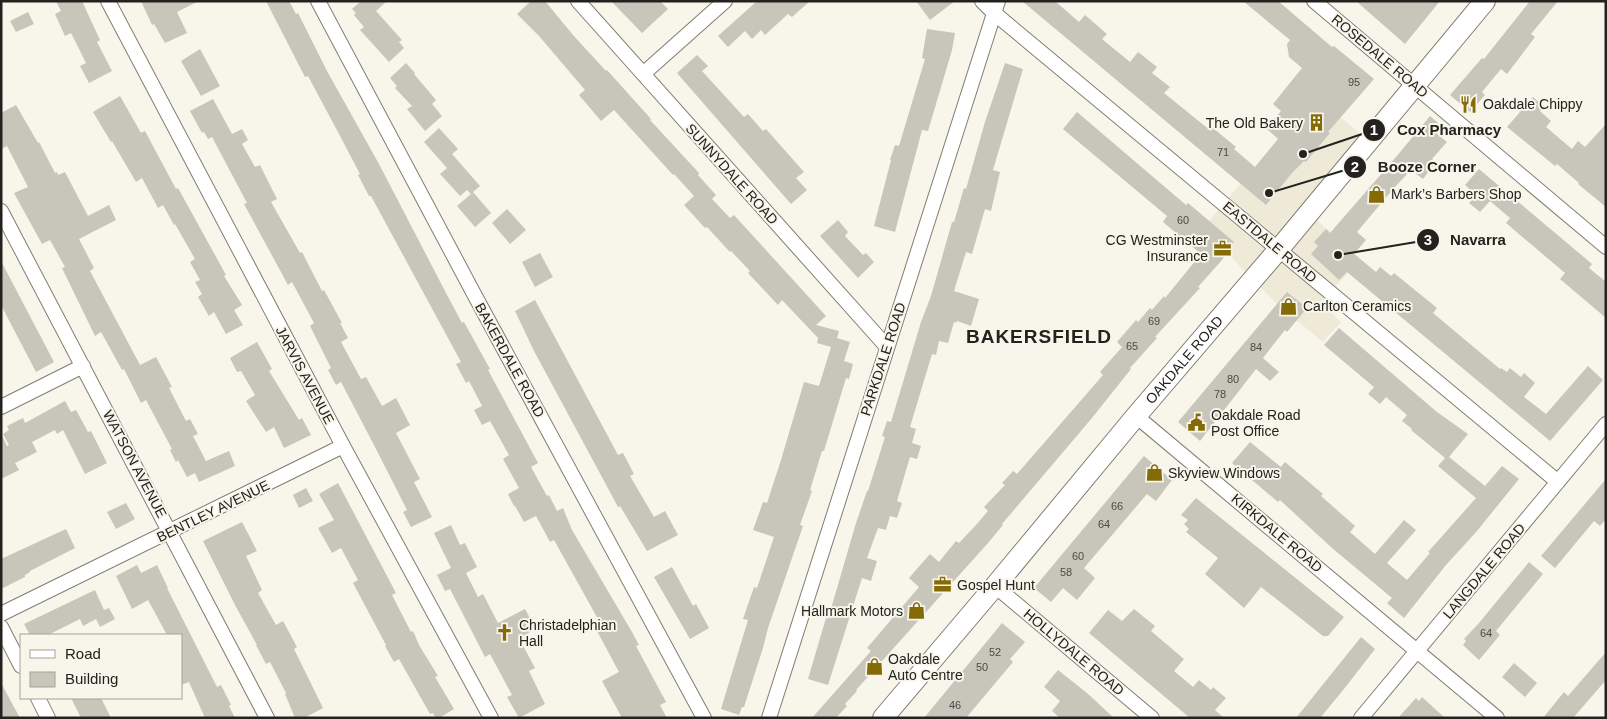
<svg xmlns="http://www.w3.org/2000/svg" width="1607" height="719" viewBox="0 0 1607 719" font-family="Arial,sans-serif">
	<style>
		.built { fill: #efe9d8 }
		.building { fill: #c8c5bb }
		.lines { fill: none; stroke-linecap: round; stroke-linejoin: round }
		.street-casing { stroke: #807d74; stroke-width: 16 }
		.secondary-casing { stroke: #807d74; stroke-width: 22 }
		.street { stroke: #fff; stroke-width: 14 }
		.secondary { stroke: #fff; stroke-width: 20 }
		.labels { text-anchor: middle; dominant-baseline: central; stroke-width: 4; stroke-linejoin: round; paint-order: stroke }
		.number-label { font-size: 11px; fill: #4d4b46 }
		.street-label { font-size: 14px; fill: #24221f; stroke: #f8f5ea }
		.poi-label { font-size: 14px; fill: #24221f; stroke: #f8f5ea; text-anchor: start }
		.district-label { font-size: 19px; font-weight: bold; letter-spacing: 1px; fill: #24221f; stroke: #f8f5ea }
		.leader { fill: none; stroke: #24221f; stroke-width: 2 }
		.callout-dot { fill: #24221f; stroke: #f8f5ea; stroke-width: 2 }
		.mark-label { font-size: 15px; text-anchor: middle; font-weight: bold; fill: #fff }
		.callout-label { font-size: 15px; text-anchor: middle; font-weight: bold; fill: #24221f; stroke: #f8f5ea; stroke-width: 4; stroke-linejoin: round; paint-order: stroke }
	</style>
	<rect width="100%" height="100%" fill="#f8f5ea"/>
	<path class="built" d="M1322,89l12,23 27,22 -59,73 59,52 -40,43 20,20 -18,20 -46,-38 -51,-52 -25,-22z"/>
	<path class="building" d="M56,1h26l18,39 -3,2 15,29 -23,12 -9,-17 6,-3 -15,-30 -6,3 -10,-22 6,-3z
		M141,1h58l-22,11 10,21 -22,10 -11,-19 -2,1z
		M266,1h23l7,13 2,-1 29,58 52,93 67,129 16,30 2,-1 26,47 -2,1 50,93 -7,4 16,29 2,-1 8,16 6,-3 9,22 60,102 7,13 -3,1 30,56 -6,3 7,13h-45l-20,-37 17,-9 -22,-41 6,-3 -49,-88 -4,2 -14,-26 -12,6 -9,-16h-1l-6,-12 11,-6 -16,-29 6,-4 -19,-34 -8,4 -8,-15 8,-4 -13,-25 -3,2 -10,-19 5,-2 -90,-166h-2l-11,-21 2,-1 -21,-40 -31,-58 -3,1z
		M361,1h26l-11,10 26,29 -3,2 5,6 -15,14 -29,-32 4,-3 -10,-12 2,-2 -4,-4z
		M531,1h14l28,34 33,36 1,-1 44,49 -1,1 49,53 -1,2 18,20 -4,4 18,19 4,-3 92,101 -10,9 23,6 -2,7 13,4 -6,19 9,3 -4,15 -3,-1 -22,73h-2l-12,39 2,1 -12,34 3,1 -35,102 -5,20 -19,59h-2l-3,8 -18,-6 27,-89 -5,-1 11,-32 3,1 17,-51 -21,-7 10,-28 4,1 14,-43 23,-78 15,4 12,-39 -14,-4 1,-5 -36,-38 -4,5 -30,-32 2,-2 -19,-20 -1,1 -23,-25 -2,1 -21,-23 10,-9 -20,-22 -1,1 -59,-65 -13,11 -22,-26 6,-5 -46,-54 -22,-22z
		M611,1h49l8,8 -26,24z
		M757,1h53l-18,16 -4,-3 -23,21 -4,-5 -9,9 -7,-8 -17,16 -10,-11z
		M916,1h39l-25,19z
		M1022,1h33l24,21 6,-7 22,19 -5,5 28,23 8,-10 19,15 -5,6 18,14 -6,6 47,38 2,-3 23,19 -2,2 21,18 23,-28 -12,-11 15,-17 -8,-7 29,-36 -13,-11 -2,-13 3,-4 -47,-39h35l54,46 2,-1 40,33 -46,53 2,1 -24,29 -2,-1 -12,12 -26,32z
		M1356,1h84l-35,43z
		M1530,1h28l-27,33 4,3 -15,20 -13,17 -6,-5 -19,23 3,3 -15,17 -20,-17 32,-37 2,1z
		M28,12l6,12 -18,8 -6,-11z
		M927,29l28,4 -3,17 -24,81 -6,-1 -27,102 -21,-6 17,-66h-1l5,-15 4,1 26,-87 -3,-1z
		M200,49l20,37 -19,10 -20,-35z
		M697,55l11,11 -6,5 42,46 4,-3 15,17 3,-2 38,43 -8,6 11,12 -16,14 -114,-131z
		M406,63l9,10 -1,1 22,26 -4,4 10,12 -17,15 -18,-22 5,-3 -17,-18 2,-2 -7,-8z
		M1005,63l18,6 -30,101 7,2 -9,39 -6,-2 -13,45 -6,-2 -12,39 25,8 -8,27 -14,-5 -1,2 -2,-1 -6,21 -9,-2 -3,14 -4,-1 -22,73 6,2 -4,14 9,3 -4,13 -7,-2 -13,44 5,2 -5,15 -7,-2 -4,14 -8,-2 -11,30 10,3 -6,20 -9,-3 -34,107 -20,-6 18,-61 2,1 28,-96 11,-32h1l17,-54 -3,-1 5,-15 4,1 30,-100 10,-26 21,-74h2l10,-34 2,1 19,-67z
		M120,96l21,37 4,-2 31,58 2,-1 48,87 -2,1 18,29 -8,5 9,15 -17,9 -12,-22 -5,4 -11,-19 4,-3 -7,-12 5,-2 -10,-18 5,-3 -20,-35 -1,1 -11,-20 -5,3 -16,-30 -6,4 -24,-41 -1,1 -18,-30z
		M1533,97l11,10 -4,4 11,10 -5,6 26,22 6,-8 7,6 21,-23v83l-28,-23 1,-1 -22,-19 -2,2 -48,-39z
		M213,99l19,35 10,-5 6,11 -6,4 13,23 5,-2 17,34 -6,3 29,51 2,-1 20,39 2,-1 18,33h-2l8,15 -7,4 20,37 5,-2 16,29 14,-8 14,27 -14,8 24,46 -6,3 18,35 -21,10 -8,-15 4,-2 -32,-63 -34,-65 -5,3 -8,-15 3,-2 -21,-42 4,-3 -22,-41 -4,3 -44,-81 3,-1 -35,-66 -4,2 -4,-7 -2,1 -12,-22z
		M16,105l22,38 1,-1 16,31 2,-1 1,3 7,-3 23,44 21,-11 7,15 -37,19 15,29 -4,3 50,94 16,-8 16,30 -3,1 17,33 4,-2 8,15 -5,2 13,25 23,-10 6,15 -36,16 -4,-9 -8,4 -9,-17 -2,2 -6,-12 2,-1 -26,-49 -5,3 -17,-34 -2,1 -21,-38 -6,4 -33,-68 3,-1 -15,-27 -8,4 -28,-51 14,-6 -21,-41 -6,3v-36z
		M1077,112l109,93 2,-2 46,39 -12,18 -24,27 2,1 -45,49 2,1 -27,30 1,1 -39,49 -90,106 1,1 -15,18 -132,147 1,1 -12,13 2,2 -11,12h-24l59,-67 -4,-3 52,-61 -10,-9 21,-24 9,8 17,-21 3,2 17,-18 12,-14 -4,-4 21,-22 -3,-2 11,-12 4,3 86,-99 -3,-3 22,-25 -5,-5 19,-22 2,2 12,-14 2,2 12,-14 1,2 36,-44 -38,-32 4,-6 -104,-87z
		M1430,116l13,11 -6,7 10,8 -15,17 4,3 -13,17 -12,-9 -17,18 -37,44 9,8 -12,14 22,18 4,-5 11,9 3,-3 43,35 -4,5 67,56 1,-1 6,4 3,-4 11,9 3,-4 11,10 -11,14 22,17 42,-48 15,14 -53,61 -203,-169 -8,8 -28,-26 7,-8 -4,-4 12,-13 4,4 66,-76z
		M439,128l19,21 -6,5 28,32 -7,6 18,21 -16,14 -18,-21 14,-12 -4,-4 -7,6 -20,-22 7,-6 -23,-26z
		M1479,169l113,95 -3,4 17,14v36l-46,-39 5,-6 -59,-50 4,-5 -20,-17 -10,11 -11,-9 7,-8 -11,-10z
		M507,209l19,21 -16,14 -18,-21z
		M838,220l10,12 -3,4 18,19 3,-2 8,9 -16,16 -38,-42z
		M540,253l13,24 -18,10 -13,-25z
		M1,261l53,101 -18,10 -35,-67z
		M1287,292l20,16 -20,24 -2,-2 -22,28 16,14 -9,9 -14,-12 -56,72 -22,-19z
		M535,300l83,155 5,-2 11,21 -4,2 24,41 11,-6 13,24 -31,16 -27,-45 -2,1 -8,-15 -76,-141 -19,-40z
		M1339,328l98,84 31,22 -19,23 36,29 17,-20 17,13 -42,52 -31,34 -42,53 -17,-15 5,-5 -60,-50 -52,-48 -2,2 -46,-39 18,-21 31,25 4,-5 38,32 -2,2 34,30 -5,6 25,22 29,-34 12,10 -29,33 20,17 23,-27 -2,-1 48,-54 -38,-32 7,-8 -34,-28 1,-1 -10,-8 5,-6 -21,-18 -6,7 -12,-10 6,-7 -50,-42z
		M257,342l15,27 -3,2 30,49 3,-2 9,17 -27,13 -10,-21 -8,5 -20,-31 9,-6 -14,-24 -4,1 -7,-14z
		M65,401l6,11 5,-2 12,22 3,-1 16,32 -22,11 -22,-44 -6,4 -2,-4 -23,12 5,10 -22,11 4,7 -18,9v-46l6,13 2,-1 -6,-11 6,-4 -2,-4 16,-8 2,5z
		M1144,456l28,24 -16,21 -9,-7 -63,74 11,10 -18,22 -14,-12 -12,14 -17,-14z
		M1606,479v40l-6,7 -6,-5 -39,47 -14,-12z
		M338,483l58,110 -4,2 19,37 2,-1 6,14 19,31 -3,1 19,32 -15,9h-3l-3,-5 -3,1 -31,-55 -5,3 -9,-16 1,-1 -33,-62 5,-3 -17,-32 -9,5 -14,-25 16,-8 -15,-26z
		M306,488l7,13 -14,7 -6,-13z
		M1196,498l148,119 -16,19h-5l-62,-49 -17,21 -39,-34 13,-16 -32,-26 3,-3 -5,-5 4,-4 -7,-5z
		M126,503l9,16 -19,10 -9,-17z
		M242,522l15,29 -11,5 16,34 -4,3 18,32 7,-4 14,26 -3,2 29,59 -19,10h-9l-10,-24 1,-1 -16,-31 -4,2 -10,-19h1l-22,-40 -32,-64z
		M451,525l9,20 5,-2 12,24 -11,6 12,24 5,-3 15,29 27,-14 11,20 -17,9 16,30 -6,3 16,33 -26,14 -12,-21 5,-2 -22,-41 -5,3 -35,-68 -5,2 -8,-16 14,-7 -17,-35z
		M66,529l9,19 -45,23v1l-5,3v2l-24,12v-30z
		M1529,562l14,12 -47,57 4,4 -21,25 -16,-15 3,-4 -2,-2 15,-16z
		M137,565l4,8 16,-8 11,23h-1l50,99 4,-2 10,20 -2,1 6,12h-30l-16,-36 -8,3v-50h-14l-19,-35 -16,9 -16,-33z
		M672,567l21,39 3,-2 13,24 -19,11 -36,-62z
		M95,590l9,20 5,-2 6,11 -15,8 -4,-8 -13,7 -3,-7 -32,16h-18l-6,-11z
		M1134,609l21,17 -4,5 33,28 -10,12 19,16 6,-7 12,10 2,-3 13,11 -11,12 9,8h-34l-101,-85 19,-23 14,11z
		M1002,623l23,19 -15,17 3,3 -47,56h-42z
		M1361,637l14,12 -31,40 -24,29h-24z
		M1606,652v28l-33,38h-30l21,-26 4,4z
		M1514,663l23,20 -12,14 -23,-20z
		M1058,670l29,23 27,25h-54l-8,-7 8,-10 -16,-14z
		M1,683l19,35h-19z
		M1422,697l23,21h-47l18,-20 3,3z
		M71,698h30l10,20h-30z"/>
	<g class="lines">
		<defs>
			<path id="street" d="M108,1l235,445 148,272
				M318,1l156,293 230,424
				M578,1l309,346
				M982,1l12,12 564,469
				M1314,1l292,246
				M643,74l82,-73
				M1,211l266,507
				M1,407l82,-41
				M1136,416l361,302
				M995,586l157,132
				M1,614l342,-168
				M1,627l20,39
				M38,698l10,20
				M769,718l229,-717
				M1361,718l245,-294"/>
			<g id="secondary">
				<path id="s1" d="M883,718l112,-132 141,-170 143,-167 206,-248"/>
			</g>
		</defs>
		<use href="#street" class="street-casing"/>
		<use href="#secondary" class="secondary-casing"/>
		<use href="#street" class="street"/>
		<use href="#secondary" class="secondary"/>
	</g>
	<defs>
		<symbol id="restaurant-bare" viewBox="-9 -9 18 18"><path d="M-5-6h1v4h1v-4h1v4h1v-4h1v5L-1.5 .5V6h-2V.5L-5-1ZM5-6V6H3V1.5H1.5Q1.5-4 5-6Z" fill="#856b08" stroke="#f8f5ea" stroke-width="2.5" paint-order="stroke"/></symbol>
		<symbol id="building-bare" viewBox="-9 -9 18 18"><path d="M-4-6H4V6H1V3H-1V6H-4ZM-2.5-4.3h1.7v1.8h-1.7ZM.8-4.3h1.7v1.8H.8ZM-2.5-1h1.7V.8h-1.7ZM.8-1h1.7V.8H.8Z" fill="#856b08" stroke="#f8f5ea" stroke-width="2.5" paint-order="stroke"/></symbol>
		<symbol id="shop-bare" viewBox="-9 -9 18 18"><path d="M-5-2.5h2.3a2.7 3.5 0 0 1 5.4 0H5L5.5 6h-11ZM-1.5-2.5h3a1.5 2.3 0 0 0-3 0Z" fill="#856b08" stroke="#f8f5ea" stroke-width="2.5" paint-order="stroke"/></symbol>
		<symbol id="office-bare" viewBox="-9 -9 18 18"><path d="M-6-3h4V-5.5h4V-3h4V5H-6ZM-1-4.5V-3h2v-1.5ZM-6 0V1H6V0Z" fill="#856b08" stroke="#f8f5ea" stroke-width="2.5" paint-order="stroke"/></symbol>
		<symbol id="civic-bare" viewBox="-9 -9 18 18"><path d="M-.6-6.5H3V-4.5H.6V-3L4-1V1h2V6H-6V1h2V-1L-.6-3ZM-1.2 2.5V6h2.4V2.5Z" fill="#856b08" stroke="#f8f5ea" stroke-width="2.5" paint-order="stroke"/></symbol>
		<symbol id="church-bare" viewBox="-9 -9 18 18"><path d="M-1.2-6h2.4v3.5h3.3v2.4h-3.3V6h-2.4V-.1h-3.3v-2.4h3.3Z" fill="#856b08" stroke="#f8f5ea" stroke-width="2.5" paint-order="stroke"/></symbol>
	</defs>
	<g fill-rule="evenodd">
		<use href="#restaurant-bare" x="1456" y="92" width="25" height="25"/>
		<use href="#building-bare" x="1304" y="110" width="25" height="25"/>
		<use href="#shop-bare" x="1364" y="182" width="25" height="25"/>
		<use href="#office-bare" x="1210" y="236" width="25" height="25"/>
		<use href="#shop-bare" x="1276" y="294" width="25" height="25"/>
		<use href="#civic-bare" x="1184" y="410" width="25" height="25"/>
		<use href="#shop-bare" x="1142" y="460" width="25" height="25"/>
		<use href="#office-bare" x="930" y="572" width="25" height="25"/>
		<use href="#shop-bare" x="904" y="598" width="25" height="25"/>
		<use href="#church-bare" x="492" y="620" width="25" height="25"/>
		<use href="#shop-bare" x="862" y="654" width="25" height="25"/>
	</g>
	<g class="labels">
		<g class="number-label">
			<text x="1354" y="82">95</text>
			<text x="1223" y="152">71</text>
			<text x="1183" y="220">60</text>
			<text x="1154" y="321">69</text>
			<text x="1132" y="346">65</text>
			<text x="1256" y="347">84</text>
			<text x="1233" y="379">80</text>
			<text x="1220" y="394">78</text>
			<text x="1117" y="506">66</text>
			<text x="1104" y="524">64</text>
			<text x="1078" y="556">60</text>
			<text x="1066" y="572">58</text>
			<text x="1486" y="633">64</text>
			<text x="995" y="652">52</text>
			<text x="982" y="667">50</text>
			<text x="955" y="705">46</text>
		</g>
		<g class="street-label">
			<text transform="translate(1380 56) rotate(40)">ROSEDALE ROAD</text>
			<text transform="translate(732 174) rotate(48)">SUNNYDALE ROAD</text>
			<text transform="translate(1270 242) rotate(40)">EASTDALE ROAD</text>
			<text transform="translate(883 359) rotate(-72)">PARKDALE ROAD</text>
			<text transform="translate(510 360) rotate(61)">BAKERDALE ROAD</text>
			<text stroke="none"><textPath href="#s1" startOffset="468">OAKDALE ROAD</textPath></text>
			<text transform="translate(305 375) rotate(62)">JARVIS AVENUE</text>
			<text transform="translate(135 464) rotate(62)">WATSON AVENUE</text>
			<text transform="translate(213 511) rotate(-26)">BENTLEY AVENUE</text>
			<text transform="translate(1277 533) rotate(40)">KIRKDALE ROAD</text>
			<text transform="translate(1484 571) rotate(-50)">LANGDALE ROAD</text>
			<text transform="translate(1074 652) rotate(40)">HOLLYDALE ROAD</text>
		</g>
		<g class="poi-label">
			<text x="1483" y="104">Oakdale Chippy</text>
			<text x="1303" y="123" text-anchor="end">The Old Bakery</text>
			<text x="1391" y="194">Mark’s Barbers Shop</text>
			<text x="1208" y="240" text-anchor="end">CG Westminster<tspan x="1208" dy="16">Insurance</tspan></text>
			<text x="1303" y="306">Carlton Ceramics</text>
			<text x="1211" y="415">Oakdale Road<tspan x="1211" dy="16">Post Office</tspan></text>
			<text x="1168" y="473">Skyview Windows</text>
			<text x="957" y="585">Gospel Hunt</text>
			<text x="903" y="611" text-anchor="end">Hallmark Motors</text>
			<text x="519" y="625">Christadelphian<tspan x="519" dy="16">Hall</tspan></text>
			<text x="888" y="659">Oakdale<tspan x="888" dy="16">Auto Centre</tspan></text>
		</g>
		<g class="district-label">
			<text x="1039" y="336">BAKERSFIELD</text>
		</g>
	</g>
	<path class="leader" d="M1303 154L1374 130M1269 193L1355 167M1338 255L1428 240"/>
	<g class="callout-dot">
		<circle cx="1303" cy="154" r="5"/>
		<circle cx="1269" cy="193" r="5"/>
		<circle cx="1338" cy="255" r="5"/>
		<circle cx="1374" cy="130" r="12"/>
		<circle cx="1355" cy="167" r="12"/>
		<circle cx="1428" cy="240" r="12"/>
	</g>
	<g class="mark-label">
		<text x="1374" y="135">1</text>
		<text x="1355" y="172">2</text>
		<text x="1428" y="245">3</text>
	</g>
	<g class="callout-label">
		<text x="1449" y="135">Cox Pharmacy</text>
		<text x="1427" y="172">Booze Corner</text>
		<text x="1478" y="245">Navarra</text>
	</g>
	<rect width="1607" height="719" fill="none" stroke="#24221f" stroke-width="5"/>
	<rect x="20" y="634" width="162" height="65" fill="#f8f5ea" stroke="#a3a199"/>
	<rect x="30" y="650" width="25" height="8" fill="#ffffff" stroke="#a3a199"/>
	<text x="65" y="659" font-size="15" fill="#24221f">Road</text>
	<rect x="30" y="672" width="25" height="15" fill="#c8c5bb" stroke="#a3a199"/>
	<text x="65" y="684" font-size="15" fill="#24221f">Building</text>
</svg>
